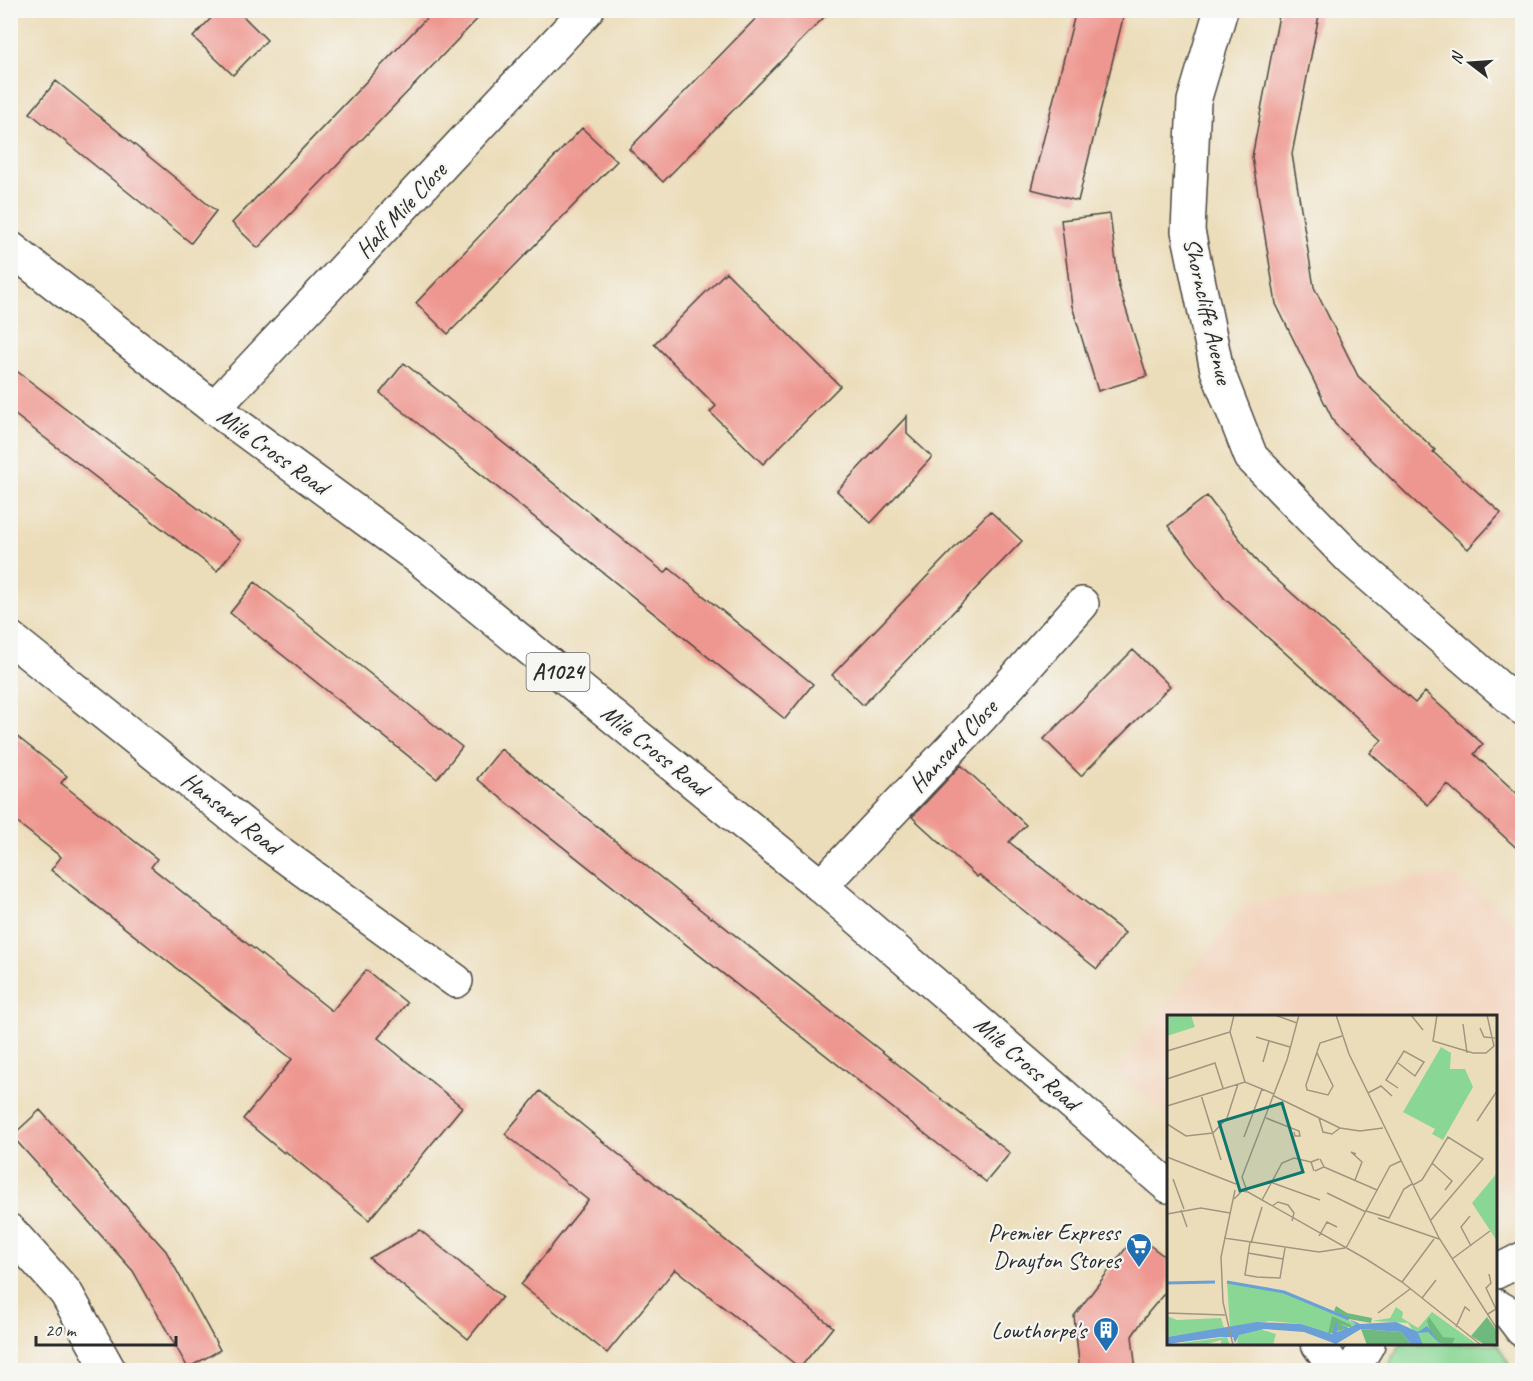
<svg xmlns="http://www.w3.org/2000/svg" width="1533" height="1381" viewBox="0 0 1533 1381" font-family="Caveat,sans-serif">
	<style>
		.built { fill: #f3d4be }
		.green { fill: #8ad795; stroke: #5a8160; stroke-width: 1.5 }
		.building { fill: #ee9790 }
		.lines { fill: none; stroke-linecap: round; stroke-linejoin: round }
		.minor-casing { stroke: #484640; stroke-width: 36 }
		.primary-casing { stroke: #484640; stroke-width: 36 }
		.minor { stroke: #fff; stroke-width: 33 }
		.primary { stroke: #fff; stroke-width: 33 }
		.labels { text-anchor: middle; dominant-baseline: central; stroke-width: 4.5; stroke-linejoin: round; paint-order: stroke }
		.shield { fill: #f6f6f2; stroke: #686867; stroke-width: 1.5 }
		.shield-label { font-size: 22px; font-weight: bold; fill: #2b2b2b }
		.street-label { font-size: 24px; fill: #2b2b2b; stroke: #f6f6f2 }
		.poi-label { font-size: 24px; fill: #2b2b2b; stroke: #f6f6f2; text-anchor: end }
		.inset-river { fill: none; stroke: #6aa0d7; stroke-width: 3 }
		.inset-road { fill: none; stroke: #9f9681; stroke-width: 1.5 }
		.view { fill: #0f766e; fill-opacity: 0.15; stroke: #0f766e; stroke-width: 3 }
		.inset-edge { fill: none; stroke: #2b2b2b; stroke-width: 3 }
	</style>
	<rect width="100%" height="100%" fill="#f6f6f2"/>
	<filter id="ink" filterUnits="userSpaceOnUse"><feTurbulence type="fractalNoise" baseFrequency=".0167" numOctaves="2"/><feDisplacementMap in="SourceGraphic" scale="12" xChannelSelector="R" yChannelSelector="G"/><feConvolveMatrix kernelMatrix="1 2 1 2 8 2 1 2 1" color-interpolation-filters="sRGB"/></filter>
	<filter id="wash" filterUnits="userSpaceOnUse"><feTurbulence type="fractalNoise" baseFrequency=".008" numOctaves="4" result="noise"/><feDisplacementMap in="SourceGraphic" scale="24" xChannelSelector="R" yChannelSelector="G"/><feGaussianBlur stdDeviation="1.35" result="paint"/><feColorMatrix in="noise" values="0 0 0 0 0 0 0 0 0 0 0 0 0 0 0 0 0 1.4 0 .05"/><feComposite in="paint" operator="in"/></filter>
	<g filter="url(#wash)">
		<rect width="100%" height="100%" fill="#ecddba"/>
		<path class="built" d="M1449,873l73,53v261l-2,4 -24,5v-180h-328v99l-53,-42 128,-169z"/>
		<path class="green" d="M1496,1342l14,24v4h-121l2,-11 10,-15h95z"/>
		<g id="blocks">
			<path class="building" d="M219,10h18l30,30 -34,35 -40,-38z
				M434,10h52l-228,238 -26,-25z
				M764,10h67l-168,172 -34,-33z
				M1076,10h49l-47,191 -47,-12z
				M1280,10h40l-28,144 22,133 44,89 77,74 -2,2 68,61 -33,36 -56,-50 -77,-75 -59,-120 -24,-147z
				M56,81l160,130 -25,32 -161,-130z
				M582,128l35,33 -169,173 -32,-31z
				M1110,214l9,73 28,89 -49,15 -26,-85 -11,-86z
				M726,272l114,114 -77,78 -53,-52 6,-6 -62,-62z
				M404,363l261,210 4,-5 144,116 -28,35 -405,-326z
				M10,366l231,175 -24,30 -207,-160z
				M907,416v18l25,23 -61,66 -34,-32z
				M1207,496l51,67 157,140 10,-11 58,52 -9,10 48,44v55l-75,-69 -19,21 -58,-52 12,-13 -158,-142 -56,-72z
				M990,511l32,30 -159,164 -31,-30z
				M255,582l207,165 -25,32 -207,-166z
				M1133,650l37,36 -89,90 -37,-37z
				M10,731l57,45 -6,7 96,76 -6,8 181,144 34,-41 41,33 -29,35 84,69 -93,113 -84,-69 -1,2 -41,-34 49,-60 -241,-189 10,-13 -51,-40z
				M501,749l210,169 1,-1 298,236 -24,29 -509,-403z
				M961,765l65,60 -17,17 116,91 -28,36 -118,-94 -2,2 -65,-60z
				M540,1091l293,236 -33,41 -125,-99 -68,84 -86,-68 67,-85 -83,-66z
				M40,1110l126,141 54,99 -32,18 -55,-97 -121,-135z
				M420,1230l82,67 -34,42 -99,-81z
				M1136,1235l32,24v30l-20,24 -16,23 4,35h-56l-6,-55z"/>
		</g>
	</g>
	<g filter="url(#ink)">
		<use href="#blocks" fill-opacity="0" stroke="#484640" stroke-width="1.5"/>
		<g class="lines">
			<defs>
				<path id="minor" d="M1221,10l-27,91 -6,130 29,139 34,87 101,103 170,148
					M214,408l373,-398
					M10,638l255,204 191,139
					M821,886l159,-168 102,-114
					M10,1231l56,62 43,77"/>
				<path id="primary" d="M10,248l204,160 206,151 401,327 347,300
					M1496,1272l26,-13
					M1496,1306l13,7 13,17
					M1318,1344l18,26
					M1358,1370l1,-11 9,-15"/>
			</defs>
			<use href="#minor" class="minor-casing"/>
			<use href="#primary" class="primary-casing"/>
			<use href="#minor" class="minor"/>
			<use href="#primary" class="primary"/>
		</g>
	</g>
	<defs>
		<symbol id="supermarket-pin" viewBox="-11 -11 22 30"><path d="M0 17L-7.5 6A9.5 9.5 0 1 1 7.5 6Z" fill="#1f6fb2" stroke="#f6f6f2"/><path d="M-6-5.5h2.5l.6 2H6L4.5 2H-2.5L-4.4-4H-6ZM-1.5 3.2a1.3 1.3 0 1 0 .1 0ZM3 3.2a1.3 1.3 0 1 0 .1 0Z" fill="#fff"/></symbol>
		<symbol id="building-pin" viewBox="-11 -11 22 30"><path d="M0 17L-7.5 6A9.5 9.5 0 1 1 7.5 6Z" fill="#1f6fb2" stroke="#f6f6f2"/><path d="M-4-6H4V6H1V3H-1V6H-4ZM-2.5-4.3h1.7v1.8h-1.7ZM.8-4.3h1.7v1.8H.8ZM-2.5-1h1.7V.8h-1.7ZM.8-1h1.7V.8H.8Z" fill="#fff"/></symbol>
	</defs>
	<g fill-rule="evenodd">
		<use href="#supermarket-pin" x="1124" y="1231" width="30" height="40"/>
		<use href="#building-pin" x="1091" y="1315" width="30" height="40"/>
	</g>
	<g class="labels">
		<rect class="shield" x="526.5" y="653" width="63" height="38" rx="4.5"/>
		<g class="shield-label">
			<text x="558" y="672">A1024</text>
		</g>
		<g class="street-label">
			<text transform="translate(401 210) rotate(-47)">Half Mile Close</text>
			<text transform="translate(1208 311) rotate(77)">Shorncliffe Avenue</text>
			<text transform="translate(273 451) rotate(36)">Mile Cross Road</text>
			<text transform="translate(953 746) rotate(-47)">Hansard Close</text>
			<text transform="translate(655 750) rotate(39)">Mile Cross Road</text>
			<text transform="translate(231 813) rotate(38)">Hansard Road</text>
			<text transform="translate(1027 1063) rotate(41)">Mile Cross Road</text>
		</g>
		<g class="poi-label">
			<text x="1120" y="1232">Premier Express<tspan x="1120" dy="28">Drayton Stores</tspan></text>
			<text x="1086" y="1330">Lowthorpe's</text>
		</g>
	</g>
	<g transform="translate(1167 1015)">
		<rect width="330" height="330" fill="#ecddba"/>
		<path d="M0,0h24l4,12 -28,9zM274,32l10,6 -1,16h15l8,18 -30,53 -11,-6 3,-5 -32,-17zM330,158v68l-25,-38zM60,267l57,10 73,32 -29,10 -27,-10 -31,-3 -40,7zM229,292l7,5 -1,6 16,10 14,-16 46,33h-55l-15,-22 -36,-2 18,-3zM0,301l10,4 44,-2 3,10 -57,9zM93,314l16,5 -3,11h-36l1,-10zM60,322l3,8h-9v-5l-17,5 -23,-2z" fill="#8ad795"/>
		<path d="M169,291l11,7 25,5 -1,5 -22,-4 -15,-8zM165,301l19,9 1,3 -11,-4 4,5 -17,5zM262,302l14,20 12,1 -3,6 -12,-1 -9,-9 -4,-13zM320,302l10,14 -2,14h-10l-14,-9zM194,314l40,3 11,13h-45z" fill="#6fb87e"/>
		<path d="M182,304l11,5 36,-2 22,10 9,-6 14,19 -13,-13 -10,1 5,12h-11l-11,-13 -40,-3 -25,15 -32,-12 -40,-3 -25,6 -4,8 -2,-6h-13l-53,7v-7l90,-15 44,2 31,10 5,-13v11l8,-3 -4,-4 8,3 7,-4z" fill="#6aa0d7"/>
		<path class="inset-river" d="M60,267l57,10 65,27M0,268l48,-1"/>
		<path class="inset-road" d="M67,0l-4,17 15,50M108,0l22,8M169,0l13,39 90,184 58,91M244,0l12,15M270,0l-4,26 40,12h13l8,-7 -7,-31M296,9l4,29M313,13l4,9 11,1M89,22l34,10M0,36l63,-19M150,38l16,33 -5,9 -21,-5 -1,-5 14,-42 22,-7M96,47l6,-21M231,48l17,13 9,-14 -20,-11 -18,29 12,8M0,64l48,-16 8,25M201,78l13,-7 11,10M34,80l20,65M107,81l66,32 20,3 23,-3M0,91l78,-24 29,12M99,103l33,13 1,5h-5l-1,-4M152,103l4,14 9,2 8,-6M310,106l20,-30M0,109l19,12 27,-3 14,-15 11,-34M77,122l18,-48M0,142l69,27M265,148l20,18 -7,9M157,152l53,23M147,156l-3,-9 8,-3M148,156l9,-4 -4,-8M6,164l11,30M188,165l7,-18 -11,-10 5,2M103,167l50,18M246,170l9,-5 26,-43 35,22 -52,61M80,176l-5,-14 45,-117 12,-45M160,178l39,19M67,184l8,-8 6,1 118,67 36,23 79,63M95,185l20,-37 12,-5 17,4M105,191l6,-4 10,3 6,8 -2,8M14,195l6,17M199,196l23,7 15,-29 8,-5M0,199l34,-6 29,5M303,201l-9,11 10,19M211,203l61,21M152,221l8,-14 10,5M57,223l95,14 26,-4M83,227l-5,33 12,2 23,1 5,-30M84,228l11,-36M179,233l44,-82 11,-5M81,238l35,6M285,244l38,-28M235,267l32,-43M255,283l14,-18M0,298l58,2M211,298l32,-24M321,299l8,-5 -10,-21 5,-5 -2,-9M289,312l9,-20 5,4M66,330l-10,-43 -2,-45 14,-67"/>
		<path class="view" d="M115,88l21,69 -63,19 -21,-69z"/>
		<rect width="330" height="330" class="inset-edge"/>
	</g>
	<rect width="1533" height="1381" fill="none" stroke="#f6f6f2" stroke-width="36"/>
	<g transform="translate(1470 63) rotate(287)" stroke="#f6f6f2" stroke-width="4.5" paint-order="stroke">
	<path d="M0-4.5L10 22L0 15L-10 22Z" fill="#2b2b2b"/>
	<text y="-9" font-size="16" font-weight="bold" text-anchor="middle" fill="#2b2b2b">N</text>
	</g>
	<path d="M36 1336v9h140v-9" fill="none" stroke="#2b2b2b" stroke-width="3"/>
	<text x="45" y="1336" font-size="18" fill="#2b2b2b" stroke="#f6f6f2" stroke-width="4.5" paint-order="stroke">20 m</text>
</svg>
